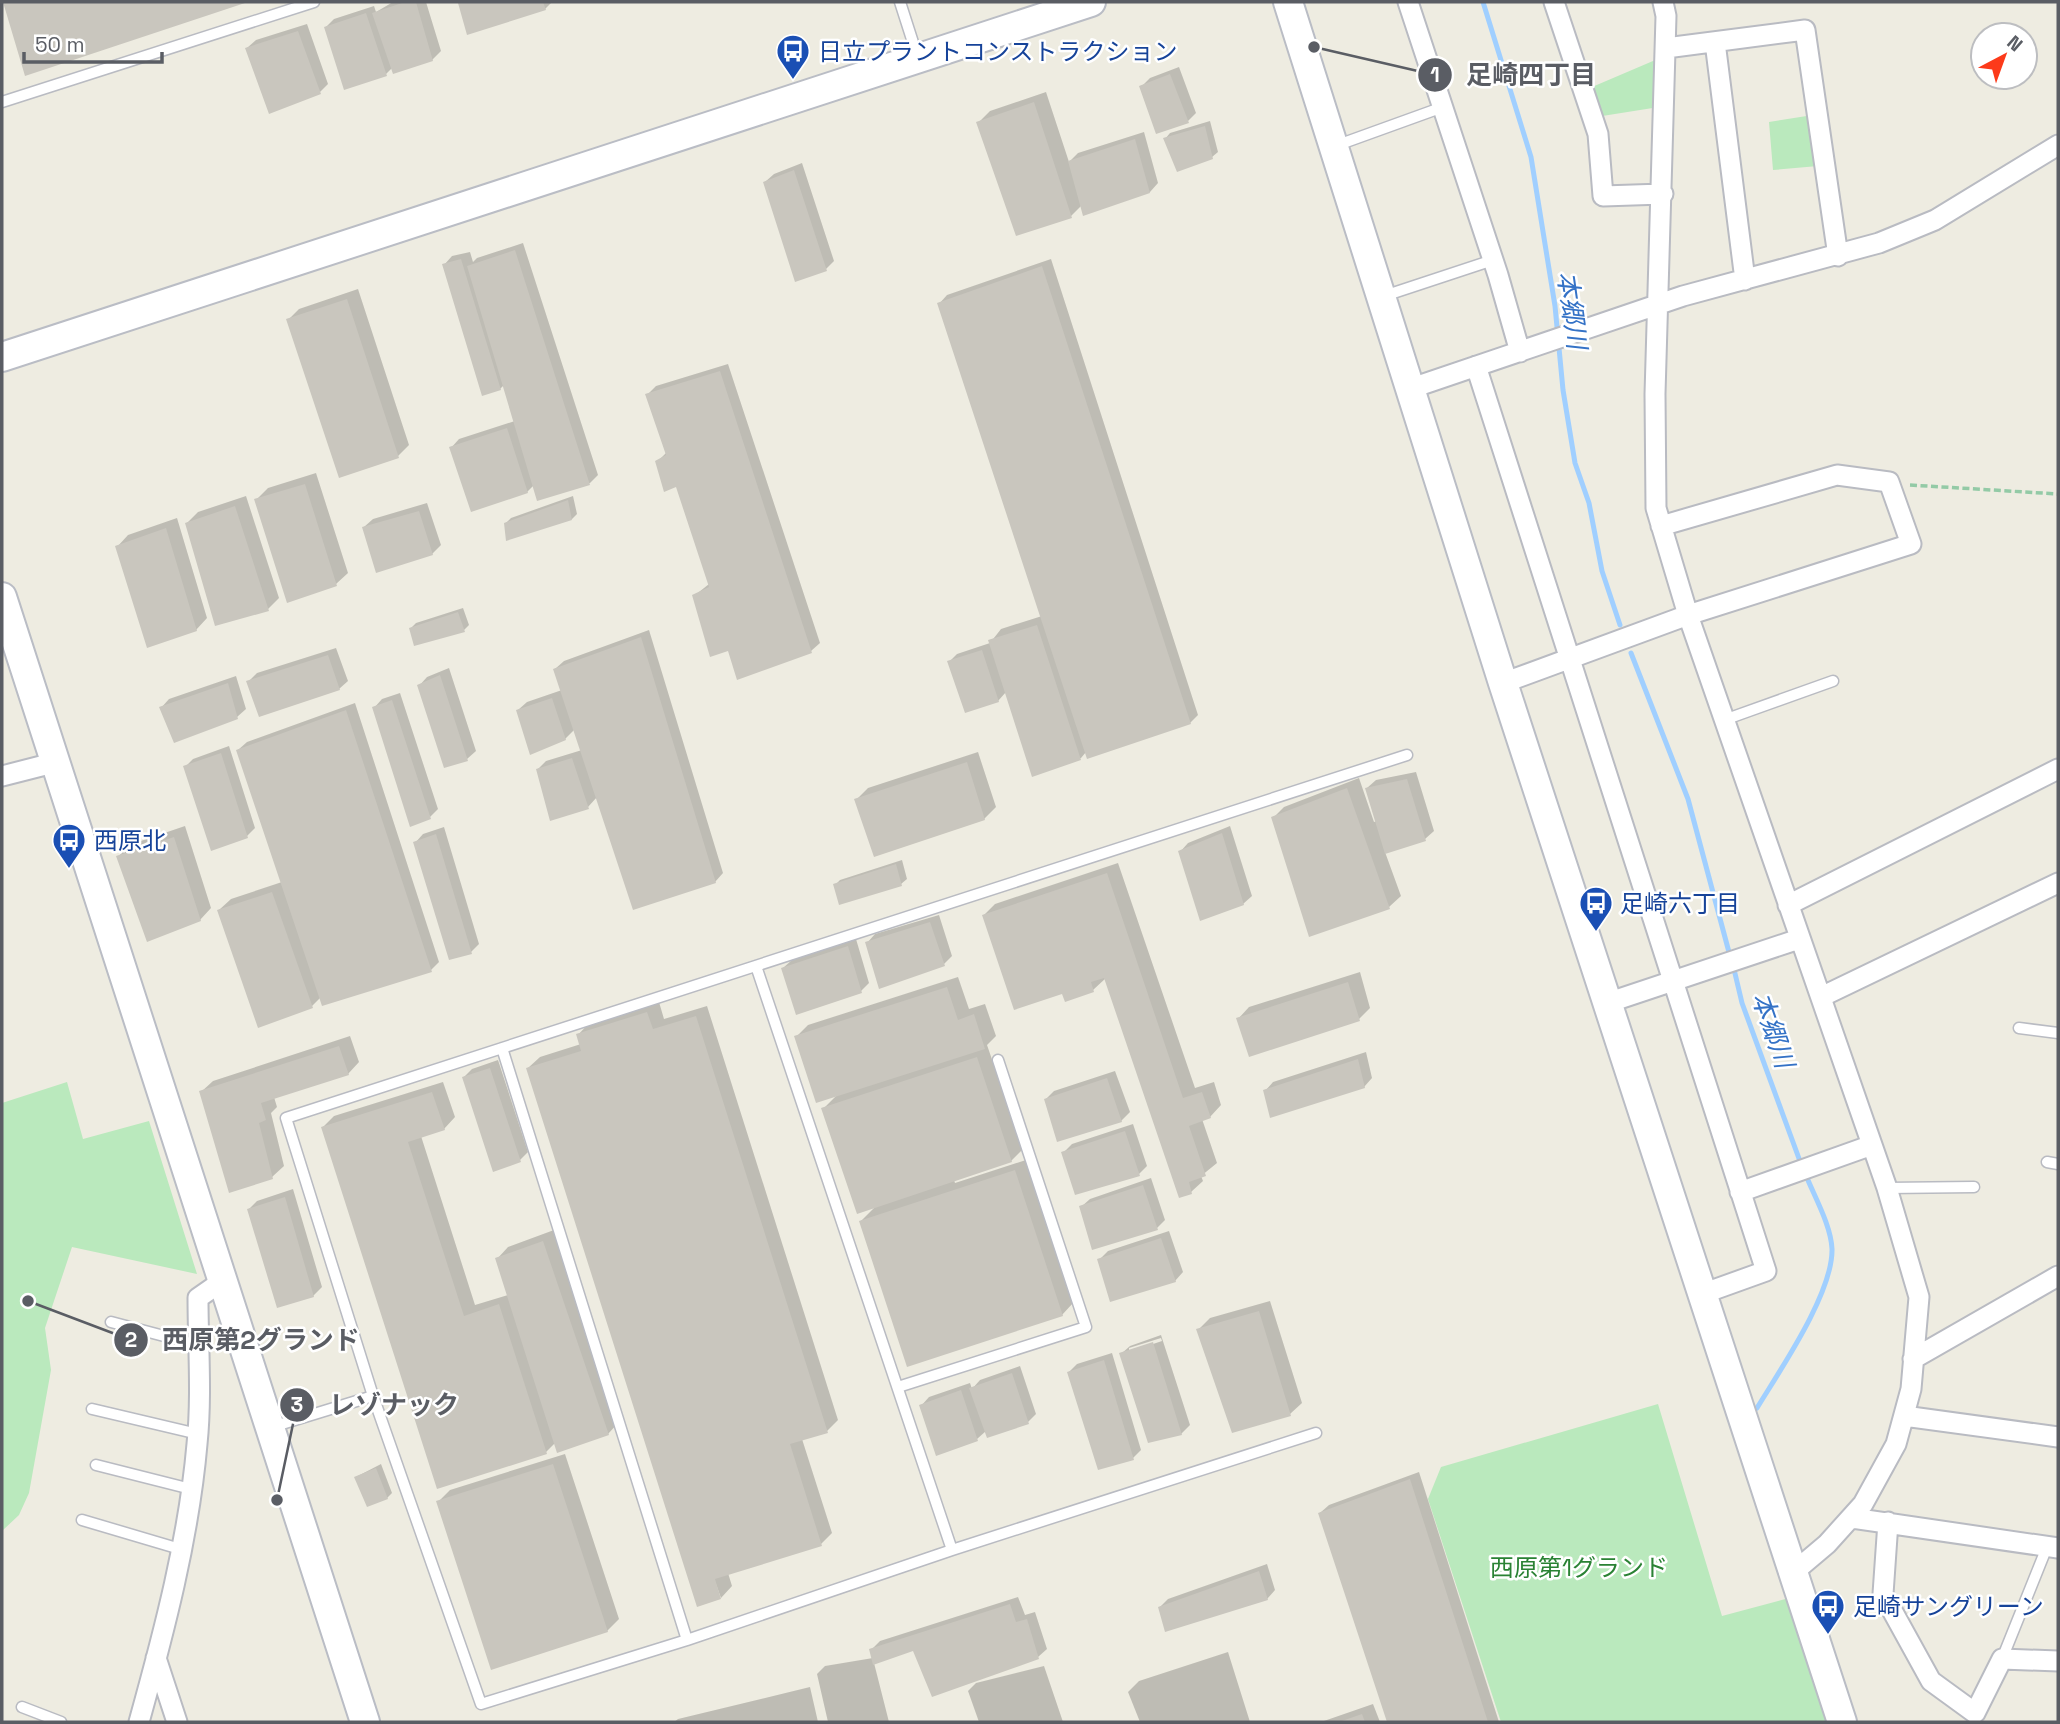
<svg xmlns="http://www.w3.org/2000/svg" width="2060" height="1724" viewBox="0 0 2060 1724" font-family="'Space Grotesk','Noto Sans JP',sans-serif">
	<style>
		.green { fill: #bae9bd }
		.shadow { fill: #0003; fill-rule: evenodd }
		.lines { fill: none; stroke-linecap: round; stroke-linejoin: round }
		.stream { stroke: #a0cfff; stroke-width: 5 }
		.building { fill: #c9c6be }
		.lane-casing { stroke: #b9bbc2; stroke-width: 13 }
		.street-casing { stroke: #b9bbc2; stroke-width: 23 }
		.secondary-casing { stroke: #babdc5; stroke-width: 32 }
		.path { stroke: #93caa6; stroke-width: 3.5; stroke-dasharray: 7 3.5; stroke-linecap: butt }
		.lane { stroke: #fff; stroke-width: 10 }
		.street { stroke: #fff; stroke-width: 19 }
		.secondary { stroke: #fff; stroke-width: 28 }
		.labels { text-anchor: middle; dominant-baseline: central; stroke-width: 5; stroke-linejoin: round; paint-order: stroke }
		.transit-label { font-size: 24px; fill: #164399; stroke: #fff; text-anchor: start }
		.park-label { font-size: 24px; fill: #2a8234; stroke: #fff }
		.water-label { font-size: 26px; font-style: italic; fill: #3472c6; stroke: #fff }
		.leader { fill: none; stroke: #5a5d64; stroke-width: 2.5 }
		.callout-dot { fill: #5a5d64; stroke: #fff; stroke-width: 2.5 }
		.mark-label { font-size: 21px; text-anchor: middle; font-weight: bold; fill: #fff }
		.callout-label { font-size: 26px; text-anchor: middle; font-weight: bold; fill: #5a5d64; stroke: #fff; stroke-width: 5; stroke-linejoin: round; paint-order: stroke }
	</style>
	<rect width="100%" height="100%" fill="#eeece1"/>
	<path class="green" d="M1660,58l-1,49 -63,10 -11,-27z
		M1813,115l5,51 -45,4 -4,-48z
		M67,1082l16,57 66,-18 48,153 -125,-27 -27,81 6,42 -22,123 -10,22 -17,16v-428z
		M1658,1404l64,212 67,-18 40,124h-328l-73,-223 13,-32z"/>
	<path class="shadow" d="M5,2h239l-218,71z
		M393,2h33l15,49 -9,9 -40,8 -6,6 -60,-47 8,-8 40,-13 2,6z
		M462,2h90l-7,7 -85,-5z
		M307,24l21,60 -8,8 -73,-44 9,-8z
		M1179,67l17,46 -8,8 -47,-34 9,-9z
		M1046,92l23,70 9,-9 66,-21 14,51 -8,9 -68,13 -11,11 -93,-93 12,-12z
		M1210,121l8,31 -6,5 -47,-18 5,-6z
		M802,163l32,98 -8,8 -61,-87 9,-8z
		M523,243l75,232 -8,8 -52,16 -4,-14 -7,7 -76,-44 8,-9 56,-18 -11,-36 -4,4 -56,-124 8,-9 18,-4 3,10 4,-4z
		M1051,259l147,456 -8,8 -104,29 -5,6 -48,17 -27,-83 -8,9 -49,-39 8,-8 33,-11 11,-14 41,-13 -103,-312 8,-9z
		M358,289l51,156 -11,11 -110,-136 11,-11z
		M728,364l92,279 -9,8 -82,-2 -35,-53 15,-12 -32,-99 -20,-23 10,-10 -20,-57 9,-9z
		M316,473l32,100 -12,11 -80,-84 12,-12z
		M246,496l33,102 -11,11 -81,-86 11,-11z
		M573,496l4,18 -5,5 -66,4 5,-5z
		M427,503l14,42 -9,9 -68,-27 9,-8z
		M177,518l30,100 -11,12 -79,-83 11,-12z
		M463,608l6,17 -5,5 -53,-2 5,-5z
		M649,630l74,243 -8,9 -118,-85 -9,10 -50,-38 8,-8 36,-11 -7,-21 -10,10 -47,-29 9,-8 35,-12 -7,-21 9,-8z
		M336,648l12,33 -9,8 -91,-7 9,-9z
		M449,668l27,83 -9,8 -48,-73 8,-9z
		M236,676l10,33 -9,8 -76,-9 8,-9z
		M400,693l38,116 -8,8 -56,-109 8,-9z
		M355,703l84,259 -8,8 -110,27 -9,9 -93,-96 12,-11 51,-17 -44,-132 9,-8z
		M229,746l26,82 -8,8 -62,-69 8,-8z
		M978,752l18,55 -12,12 -128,-19 12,-12z
		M1416,772l18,59 -9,8 -40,13 16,44 -12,11 -116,-89 11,-11 75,-29 15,44 3,-1 -10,-33 9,-8z
		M185,826l26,82 -11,12 -82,-63 11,-12z
		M1230,826l22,70 -9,8 -63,-52 8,-9z
		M444,827l35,117 -8,8 -56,-109 8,-9z
		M902,860l5,19 -6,5 -61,19 -5,-18 5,-5z
		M1118,863l77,225 19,-6 7,23 -11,12 -8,2 15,44 -16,13 2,5 -12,11 -85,-214 -13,12 -30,1 -79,-76 11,-11z
		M939,915l13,41 -8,8 -77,-21 8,-9z
		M856,939l13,44 -8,8 -78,-23 9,-8z
		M1360,972l10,36 -11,11h-121l11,-12z
		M958,977l11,32 16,-5 11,32 -9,9 36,104 -12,12 -57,19 1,3 71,-23 47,143 -11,12 -201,-94 16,-16 -54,-96 14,-14 -41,-58 12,-12z
		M659,1002l5,17 43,-13 131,414 -11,11 -25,8 30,94 -11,11 -93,29 4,13 -11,12 -193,-530 12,-11 41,-13 -3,-9 11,-12z
		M350,1036l9,26 -11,12 -74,23 3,10 -6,6 13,53 -12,11 -71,-85 12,-11z
		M1366,1052l6,26 -8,9 -99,4 8,-9z
		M498,1060l30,92 -8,8 -56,-83 8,-8z
		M1115,1071l15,41 -9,9 -75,-22 8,-8z
		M443,1082l12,35 -11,12 -23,7 54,169 33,-10 -11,-36 11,-12 46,-17 65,192 -11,12 -53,9 -9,9 -224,-324 12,-12z
		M1133,1124l14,42 -8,8 -76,-21 9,-9z
		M1151,1178l14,42 -8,8 -76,-21 9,-8z
		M293,1189l29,98 -9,9 -64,-87 8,-8z
		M1169,1231l14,41 -8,9 -76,-21 9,-9z
		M1270,1301l32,102 -12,11 -92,-84 12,-12z
		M1161,1335l29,90 -9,9 -60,-80 9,-8zM1161,1338l1,3 -33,11v-4z
		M1112,1353l29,97 -8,8 -64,-86 8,-8z
		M1020,1366l16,48 -8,8 -42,9 -9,8 -56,-33 8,-9 41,-14 2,6 8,-9z
		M565,1454l54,165 -12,12 -169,-129 12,-12z
		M381,1464l11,29 -5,5 -31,-21z
		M1419,1472l80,250h-110l-69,-209 9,-8z
		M1267,1564l8,26 -8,9 -107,8 8,-8z
		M1018,1597l7,18 10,-3 12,37 -9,8 -124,-9 -40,15 15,59h-61l-11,-48 8,-8 48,-8 -2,-8 9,-9z
		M1228,1652l22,70h-110l-12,-30 11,-11z
		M1044,1666l19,56h-84l-11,-31 8,-8z
		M810,1687l8,35h-144l4,-3z
		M1373,1704l7,18h-59z"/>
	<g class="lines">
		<path class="stream" d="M1483,2l48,155 24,149 8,84 12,73 14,40 13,68 18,54
			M1631,653l57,146 42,157
			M1733,965l9,38 59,161
			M1757,1408c23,-38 76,-115 75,-159 -1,-24 -18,-53 -27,-76"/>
	</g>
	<path class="building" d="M3,2h245l-223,74z
		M405,2h11l17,59 -40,13 -21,-61z
		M463,2h80l3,8 -79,25 -9,-32z
		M366,13l21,63 -43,14 -20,-63z
		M298,31l23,63 -52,20 -24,-66z
		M1170,74l19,49 -33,11 -17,-48z
		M1034,102l38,116 -56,18 -40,-114z
		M1205,126l8,33 -36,13 -14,-34z
		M1135,139l15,54 -67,23 -15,-55z
		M794,170l33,101 -32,11 -32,-100z
		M515,250l75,235 -53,16 -70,-235z
		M461,259l40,131 -19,6 -40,-132z
		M1042,266l149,458 -104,35 -150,-456z
		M347,299l52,159 -60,20 -53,-159z
		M720,371l92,282 -75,27 -9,-29 -18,6 -18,-62 17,-8 -33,-100 -12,5 -9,-31 11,-6 -21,-61z
		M507,428l21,65 -57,19 -22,-65z
		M305,484l32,102 -50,17 -33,-104z
		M568,500l4,20 -66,21 -2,-18z
		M235,506l34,105 -54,15 -30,-103z
		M419,511l14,44 -57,18 -14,-46z
		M166,528l31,103 -50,17 -32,-102z
		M458,612l7,20 -51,14 -5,-18z
		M1037,625l44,135 -49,17 -44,-137z
		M641,637l75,246 -83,27 -80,-241z
		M982,650l17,52 -34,11 -18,-52z
		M328,655l12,35 -81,27 -13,-36z
		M440,675l28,86 -24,7 -27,-83z
		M228,683l10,36 -64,24 -15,-36z
		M552,698l14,42 -36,15 -14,-45z
		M392,700l39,119 -21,8 -38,-120z
		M346,710l86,262 -110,34 -86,-256z
		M221,753l27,85 -37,13 -28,-85z
		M572,758l17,51 -39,12 -14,-52z
		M967,762l18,58 -111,37 -20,-58z
		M1407,779l19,62 -41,13 -20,-66z
		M1347,788l43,121 -81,28 -38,-120z
		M1222,833l22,72 -44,16 -22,-70z
		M436,834l36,120 -23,6 -36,-118z
		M174,837l27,84 -54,21 -31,-86z
		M896,864l6,22 -63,19 -6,-21z
		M1107,873l76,225 19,-6 9,26 -22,8 17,50 -17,6 3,12 -13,4 -75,-220 -13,4 3,10 -29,10 -3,-8 -48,16 -32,-95z
		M272,892l41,116 -55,20 -41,-118z
		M930,922l15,44 -66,23 -14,-47z
		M848,946l14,47 -66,22 -15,-47z
		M1348,982l12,39 -111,36 -13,-39z
		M947,987l11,33 16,-6 11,35 -169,54 -22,-67z
		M647,1012l6,17 43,-13 132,417 -38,11 32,102 -107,33 6,20 -24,8 -171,-539 55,-17 -5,-17z
		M339,1046l10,29 -88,28 5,17 -7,3 14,56 -44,14 -30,-102z
		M977,1057l35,105 -155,52 -36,-106z
		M1358,1059l7,29 -95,30 -7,-28z
		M490,1068l31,94 -28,10 -31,-95z
		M1107,1078l15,44 -65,20 -13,-43z
		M432,1092l13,38 -37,12 56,174 35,-12 48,150 -110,35 -116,-362z
		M1125,1131l15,45 -65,19 -14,-43z
		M1015,1170l48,146 -156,51 -48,-146z
		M1143,1185l15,45 -66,20 -13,-44z
		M285,1197l29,100 -37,11 -30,-99z
		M1161,1238l15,44 -66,20 -13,-43z
		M543,1241l66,194 -52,18 -62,-195z
		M1259,1311l32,105 -59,17 -36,-104z
		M1153,1342l29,93 -34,8 -29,-90z
		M1104,1360l30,100 -36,10 -31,-98z
		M1012,1373l17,51 -42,14 -18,-50z
		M961,1390l17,51 -42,15 -17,-51z
		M553,1464l55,168 -117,38 -55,-169z
		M376,1468l12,31 -21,8 -13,-30z
		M1410,1479l78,243h-101l-69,-209z
		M1259,1571l9,29 -103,32 -7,-25z
		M1010,1604l6,18 11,-3 12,40 -107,38 -19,-46 -40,14 -4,-16z
		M1362,1714l3,8h-26z"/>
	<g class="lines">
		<defs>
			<path id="lane" d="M900,2l17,53
				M2,102l312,-100
				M1335,146l108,-39
				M1384,296l109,-36
				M1724,720l109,-39
				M756,966l196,584 364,-117
				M2019,1028l39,5
				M2047,1162l11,2
				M1887,1188l87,-1
				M111,1322l87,23
				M898,1387l188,-60 -88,-267
				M373,1396l108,308 206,-64 -185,-592
				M92,1409l106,25
				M272,1427l101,-31 -87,-278 1121,-363
				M96,1465l95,24
				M82,1520l98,29
				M687,1640l265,-90
				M2002,1659l45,-112
				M22,1707l39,15"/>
			<path id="street" d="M1408,2l90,273 22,77
				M1554,2l44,132 5,62 60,-2
				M1663,2l3,14 -11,378 1,114 32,107 199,573 32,109 -8,92 -15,55 -33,60 -36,40 -32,27
				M1715,42l30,238
				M1666,48l139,-18 33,226
				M1476,366l290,905 -64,23
				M1409,389l274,-93 196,-53 56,-23 123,-75
				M1503,683l185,-68 223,-71 -22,-62 -52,-7 -176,51
				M2,776l51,-13
				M1788,905l270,-136
				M1821,997l237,-114
				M1607,1003l192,-64
				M1740,1192l132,-47
				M1913,1359l145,-83
				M1904,1416l154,21
				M1852,1518l206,30
				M1888,1522l-5,72 48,87 44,32 27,-54 56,2
				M156,1658l21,64
				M139,1722c25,-90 50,-185 58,-278 5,-48 1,-98 1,-146l23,-16"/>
			<path id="secondary" d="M1288,2l215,681 339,1039
				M2,357l1089,-355
				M2,597l363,1125"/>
		</defs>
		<use href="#lane" class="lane-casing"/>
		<use href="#street" class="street-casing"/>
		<use href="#secondary" class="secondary-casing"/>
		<path class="path" d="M1910,485l148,9"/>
		<use href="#lane" class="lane"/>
		<use href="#street" class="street"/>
		<use href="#secondary" class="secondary"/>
	</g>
	<defs>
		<symbol id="bus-pin" viewBox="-11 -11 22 30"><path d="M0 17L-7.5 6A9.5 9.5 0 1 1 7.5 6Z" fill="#1a4fb4" stroke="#fff"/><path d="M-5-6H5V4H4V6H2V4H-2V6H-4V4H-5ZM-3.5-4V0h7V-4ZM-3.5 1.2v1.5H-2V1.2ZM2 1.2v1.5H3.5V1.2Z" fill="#fff"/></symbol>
	</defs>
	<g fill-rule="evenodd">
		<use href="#bus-pin" x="774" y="32" width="38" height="52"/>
		<use href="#bus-pin" x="50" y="821" width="38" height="52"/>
		<use href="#bus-pin" x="1577" y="884" width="38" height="52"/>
		<use href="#bus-pin" x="1809" y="1587" width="38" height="52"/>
	</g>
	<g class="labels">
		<g class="transit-label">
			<text x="818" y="51">日立プラントコンストラクション</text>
			<text x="94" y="840">西原北</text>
			<text x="1620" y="903">足崎六丁目</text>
			<text x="1853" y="1606">足崎サングリーン</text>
		</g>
		<g class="park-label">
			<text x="1579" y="1567">西原第1グランド</text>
		</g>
		<g class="water-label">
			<text transform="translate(1572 310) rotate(82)">本郷川</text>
			<text transform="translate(1773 1030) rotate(71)">本郷川</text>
		</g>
	</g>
	<path class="leader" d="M1314 47L1435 75M28 1301L131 1340M277 1500L297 1405"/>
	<g class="callout-dot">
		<circle cx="1314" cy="47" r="7"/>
		<circle cx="28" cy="1301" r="7"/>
		<circle cx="277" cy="1500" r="7"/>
		<circle cx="1435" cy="75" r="18"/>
		<circle cx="131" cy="1340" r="18"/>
		<circle cx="297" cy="1405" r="18"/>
	</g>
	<g class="mark-label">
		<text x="1435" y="82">1</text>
		<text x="131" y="1347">2</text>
		<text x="297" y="1412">3</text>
	</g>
	<g class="callout-label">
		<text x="1531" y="84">足崎四丁目</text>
		<text x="261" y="1349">西原第2グランド</text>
		<text x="394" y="1414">レゾナック</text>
	</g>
	<rect width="2060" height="1724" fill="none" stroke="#5a5d64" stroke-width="7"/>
	<g transform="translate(2004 56) rotate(41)"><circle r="33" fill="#ffffff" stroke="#bdbec1" stroke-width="2"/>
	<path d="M0-5L12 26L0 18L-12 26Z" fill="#fc3a1a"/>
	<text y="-10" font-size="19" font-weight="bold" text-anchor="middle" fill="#5a5d64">N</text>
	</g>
	<path d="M24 52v10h138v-10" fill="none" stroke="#5a5d64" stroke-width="3.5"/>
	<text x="35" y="52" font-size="21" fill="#5a5d64" stroke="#ffffff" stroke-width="5" paint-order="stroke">50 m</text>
</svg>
